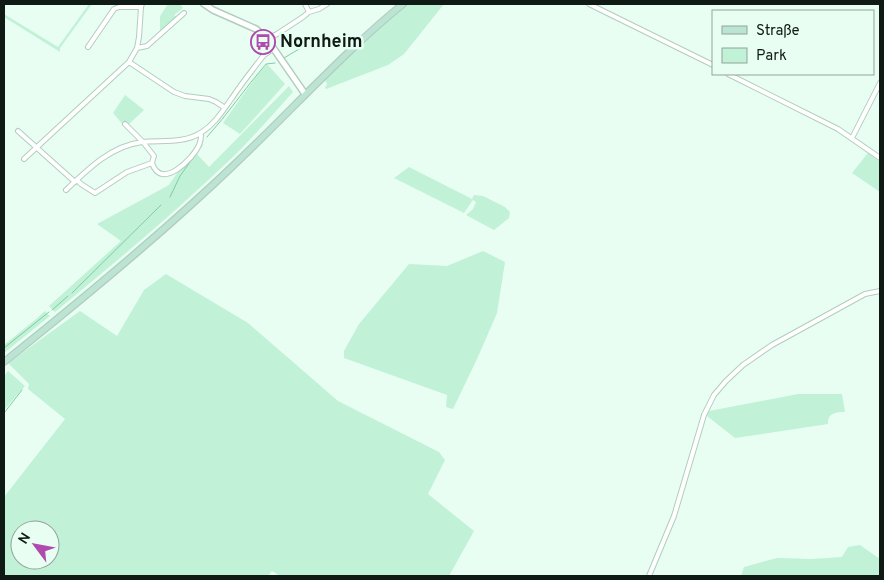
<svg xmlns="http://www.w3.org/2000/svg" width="884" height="580" viewBox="0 0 884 580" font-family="Overpass,sans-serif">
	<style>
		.green { fill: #c1f1d7; fill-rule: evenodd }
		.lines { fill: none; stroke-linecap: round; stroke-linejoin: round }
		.stream { stroke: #81cba5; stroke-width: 1 }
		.minor-casing { stroke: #b2cdbe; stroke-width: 6 }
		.tertiary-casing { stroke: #b2cdbe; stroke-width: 8 }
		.secondary-casing { stroke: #b2cdbe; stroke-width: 8 }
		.minor { stroke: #fff; stroke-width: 4 }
		.tertiary { stroke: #fff; stroke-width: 5 }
		.secondary { stroke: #bce4d4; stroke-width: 5.5 }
		.labels { text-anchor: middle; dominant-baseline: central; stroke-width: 5; stroke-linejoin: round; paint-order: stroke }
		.poi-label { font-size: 18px; font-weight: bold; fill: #101a15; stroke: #e8fef2; text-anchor: start }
	</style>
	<rect width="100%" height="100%" fill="#e8fef2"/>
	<path class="green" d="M89,4h3l-32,44v4l-56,-35v-3l54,33z
		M168,4h12l3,4 -9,7 3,2 -17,15v-16z
		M406,4h38l-40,50 -16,11 -62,24 -1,-1 2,-4 -2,-4 28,-28z
		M267,64l18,20 -45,50 -17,-11 32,-45z
		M289,86l4,6c-19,21 -37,42 -57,62 -58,56 -119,107 -181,158l-6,-6 72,-65 -24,-17 72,-39 8,-12 20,-19 12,13z
		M125,95l19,15 -17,16 -2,-1 -1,1 -11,-13z
		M868,153l12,9v30l-28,-19z
		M409,167l63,32 2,-4 9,1 22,11 5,5 -1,6 -15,12 -28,-15 7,-6 3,-7 -3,-2 -9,13 -70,-35z
		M483,251l22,11 -8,51 -20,46 -24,50 -7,-2 1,-12 -103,-37v-7l15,-27 50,-60 38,2z
		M166,274l82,49 90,78 101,51 6,8 -17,34 46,37 -25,45h-169l-8,-5 -4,5h-264v-79l61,-78 -37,-30 1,-5 -21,-21 72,-52 37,25 27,-46zM20,530h30v30h-30z
		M45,311l5,5 -46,37v-8l31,-25z
		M8,371l17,15 -21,24v-34z
		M798,394h44l3,18c-9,0 -18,1 -17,12l-93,14 -28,-22 2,-5z
		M860,545l20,14v17h-139l3,-9 33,-9 34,1 31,-2 6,-10z"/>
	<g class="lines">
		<path class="stream" d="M284,58l20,-12
			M207,137c21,-23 38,-49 59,-73l9,-1
			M170,197l10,-21 22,-31
			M72,293l89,-88
			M52,310l16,-14
			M4,348l45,-36
			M4,413l18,-23"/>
		<defs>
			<path id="minor" d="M305,4l4,8
				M589,4l124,61
				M267,39l10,-5 26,-17 6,-5 10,-3 8,-5
				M88,47l26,-38 5,-2h22
				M137,48l2,-11 2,-30 1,-3
				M129,62l45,30 11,4 24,3 7,3 9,6
				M728,74l110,55 42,29
				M125,124l18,18 11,14 -2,7c9,28 41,-4 47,-18 2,-4 2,-7 2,-12
				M18,131l57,51
				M852,138l28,-55
				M24,159l105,-97 8,-14 10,-2 37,-33
				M77,180l4,4 14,9 32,-21 25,-9
				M66,190c22,-21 45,-44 76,-48 21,-2 42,2 60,-10 13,-8 21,-22 30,-34 10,-15 21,-29 32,-43l9,-6
				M649,576l25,-60 30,-101 10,-20 12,-14 17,-16 29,-20 93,-51 15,-3"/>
			<path id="tertiary" d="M204,4l9,6 43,19 11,10 38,55"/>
			<path id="secondary" d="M4,362c80,-64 159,-129 232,-199 56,-53 108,-111 167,-159"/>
		</defs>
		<use href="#minor" class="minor-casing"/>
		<use href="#tertiary" class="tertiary-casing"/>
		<use href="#secondary" class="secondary-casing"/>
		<use href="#minor" class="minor"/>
		<use href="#tertiary" class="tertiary"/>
		<use href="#secondary" class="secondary"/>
	</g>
	<defs>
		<symbol id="bus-ring" viewBox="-11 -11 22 22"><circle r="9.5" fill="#e8fef2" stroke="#b14aae" stroke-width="1.5"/><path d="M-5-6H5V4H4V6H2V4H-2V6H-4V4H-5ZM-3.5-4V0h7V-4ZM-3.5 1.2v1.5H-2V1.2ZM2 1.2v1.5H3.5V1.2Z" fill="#b14aae"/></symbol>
	</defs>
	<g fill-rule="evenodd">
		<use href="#bus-ring" x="249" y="28" width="28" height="28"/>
	</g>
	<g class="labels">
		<g class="poi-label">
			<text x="280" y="42">Nornheim</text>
		</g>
	</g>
	<rect width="884" height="580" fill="none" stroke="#101a15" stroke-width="10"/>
	<rect x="712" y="10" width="162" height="65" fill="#e8fef2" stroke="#92a39a"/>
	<rect x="722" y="26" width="25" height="8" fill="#bce4d4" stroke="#92a39a"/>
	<text x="756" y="35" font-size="15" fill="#101a15">Straße</text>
	<rect x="722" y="48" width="25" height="15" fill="#c1f1d7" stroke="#92a39a"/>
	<text x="756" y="60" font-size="15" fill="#101a15">Park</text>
	<g transform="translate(35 545) rotate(302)"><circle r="24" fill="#e8fef2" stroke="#92a39a"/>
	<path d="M0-4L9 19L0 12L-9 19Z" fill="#b14aae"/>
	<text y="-8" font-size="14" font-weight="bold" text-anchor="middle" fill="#101a15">N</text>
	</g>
</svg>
